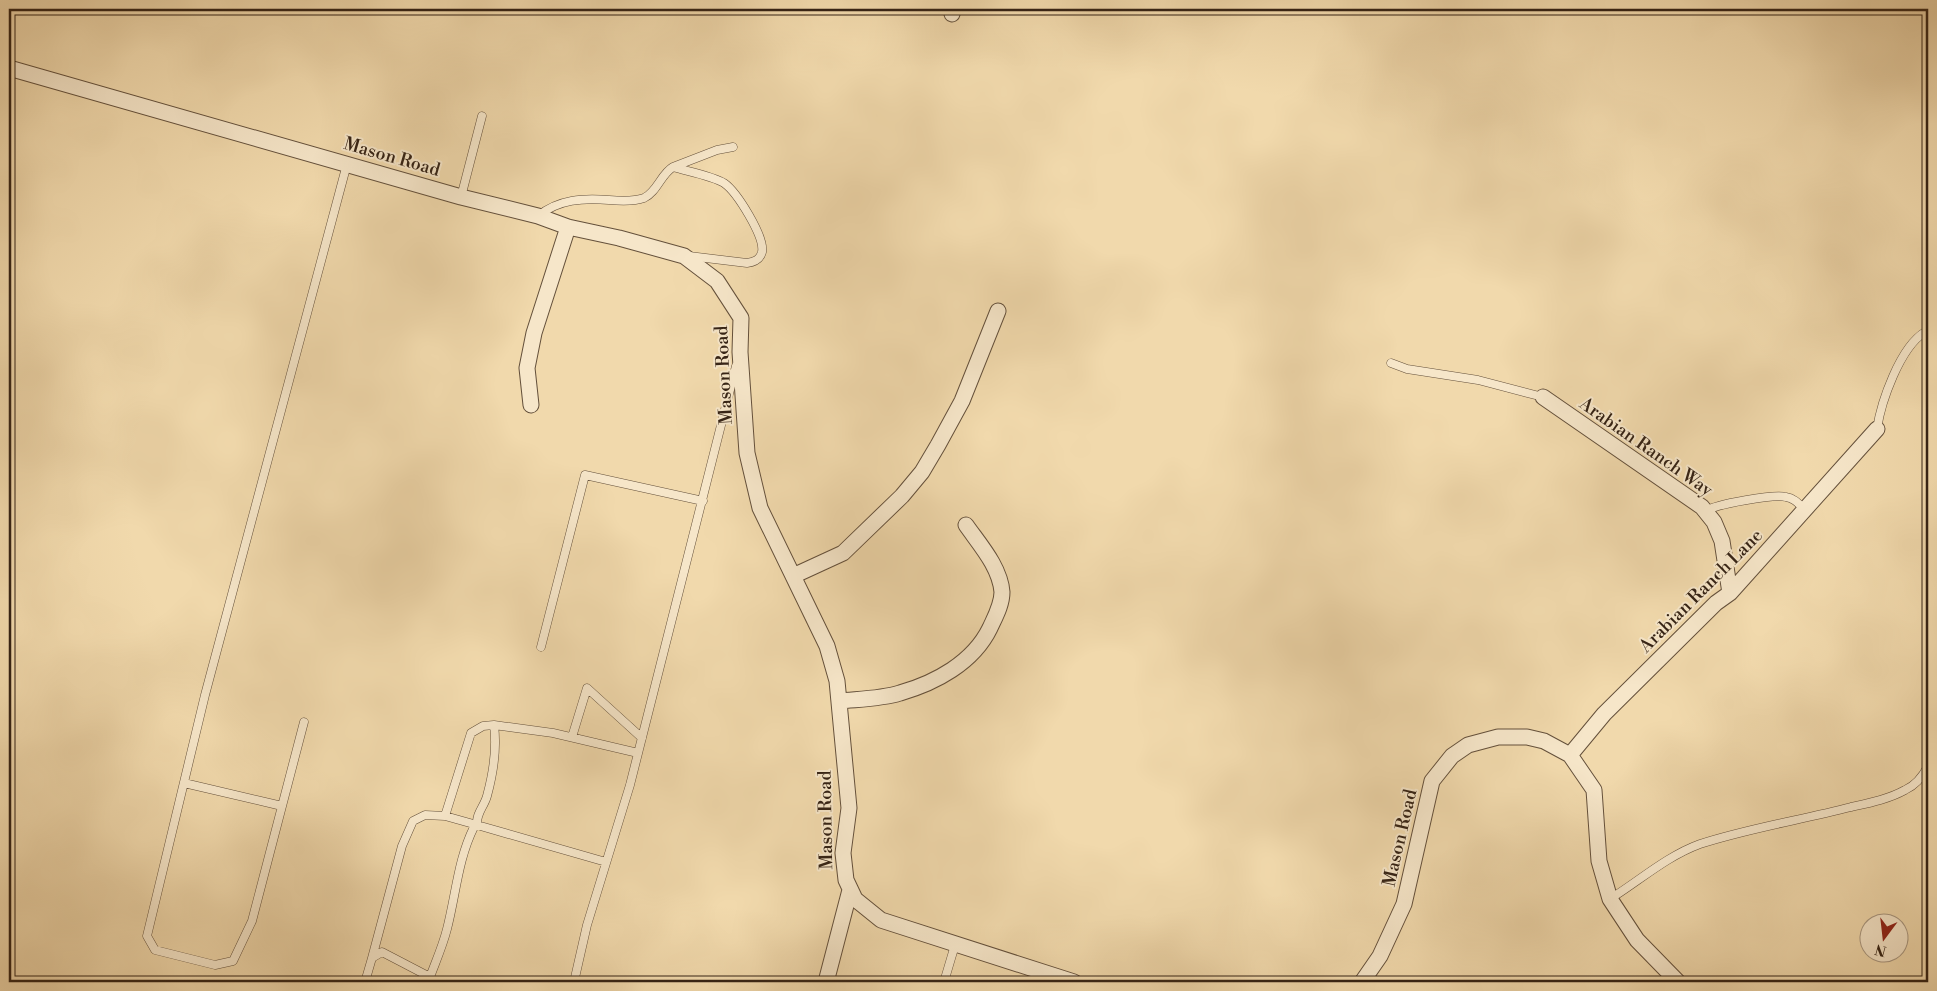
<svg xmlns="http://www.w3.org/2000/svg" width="1937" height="991" viewBox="0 0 1937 991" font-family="'Libre Bodoni',serif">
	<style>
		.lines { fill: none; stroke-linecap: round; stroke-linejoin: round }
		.service-casing { stroke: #64503b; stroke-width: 9 }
		.minor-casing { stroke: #64503b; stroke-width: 17 }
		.service { stroke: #f6e6c9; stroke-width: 8 }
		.minor { stroke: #f6e6c9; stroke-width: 15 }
		.labels { text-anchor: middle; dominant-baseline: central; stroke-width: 4; stroke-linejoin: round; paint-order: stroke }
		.street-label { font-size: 18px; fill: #352315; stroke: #f6e6c9 }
	</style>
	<rect width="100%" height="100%" fill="#f1d9ac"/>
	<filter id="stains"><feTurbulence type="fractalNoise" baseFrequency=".004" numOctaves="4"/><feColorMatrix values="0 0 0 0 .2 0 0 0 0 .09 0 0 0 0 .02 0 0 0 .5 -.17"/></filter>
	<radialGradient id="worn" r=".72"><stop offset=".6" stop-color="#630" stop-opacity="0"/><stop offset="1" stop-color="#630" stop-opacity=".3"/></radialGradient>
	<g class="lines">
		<defs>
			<path id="service" d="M673,167c13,4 40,9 51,16 13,9 41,54 38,69 -2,8 -8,10 -15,11l-58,-7
				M461,197l21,-81
				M538,216c21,-17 45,-18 71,-16 11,1 24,2 35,-2 13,-6 17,-24 29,-31l44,-17 16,-3
				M1391,363l16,6 71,11 65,17
				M1877,429c4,-27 23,-82 48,-97
				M1706,511c10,-7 68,-17 80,-14 8,1 13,7 19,13
				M541,647l44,-172 118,26
				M304,722l-52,199 -19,40 -18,4 -60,-15 -8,-14 58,-241 142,-531
				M494,725c3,23 -1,49 -7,71 -3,11 -11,17 -10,29l-32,-9 26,-83 12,-7z
				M494,725l59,8 85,20
				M572,737l15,-49 55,50
				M184,783l98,23
				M1610,899c29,-18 57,-43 90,-55 49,-16 101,-24 151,-37 18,-4 38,-8 54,-17 11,-5 18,-14 23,-24
				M372,958l30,-112 11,-25 12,-6 20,1
				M365,982l7,-24 10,-6 48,25c6,-16 13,-32 17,-48 9,-35 11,-70 27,-102l3,-2 129,37
				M574,982l13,-57 43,-140 106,-419
				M944,982l11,-37"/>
			<path id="minor" d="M952,14l1,-5
				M9,68l452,129 77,19 30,11 51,11 65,18 33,25 24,37 -1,34 7,101 13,55 67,138 10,35 12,127 -6,45 3,27 9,19 26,21 193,62
				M1543,397l159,110 12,15 8,19 8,52
				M531,405l-4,-37 7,-35 34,-106
				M793,576l50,-23 59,-57 20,-24 16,-27 24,-44 36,-90
				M839,701c19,-2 42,-2 61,-8 35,-10 73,-30 90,-65 5,-11 12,-23 12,-36 -2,-25 -22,-47 -36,-67
				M1570,755l34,-41 112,-111 14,-10 147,-164
				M826,982l24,-92
				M1362,982l18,-26 24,-52 28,-123 20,-25 16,-11 30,-8h29l17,4 26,14 24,35 5,71 11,38 27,41 41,42"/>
		</defs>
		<use href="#service" class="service-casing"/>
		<use href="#minor" class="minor-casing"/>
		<use href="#service" class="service"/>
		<use href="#minor" class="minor"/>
	</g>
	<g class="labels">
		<g class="street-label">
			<text transform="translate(392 157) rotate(16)">Mason Road</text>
			<text transform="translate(724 375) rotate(-93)">Mason Road</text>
			<text transform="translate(1646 447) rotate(35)">Arabian Ranch Way</text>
			<text transform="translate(1701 591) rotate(-45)">Arabian Ranch Lane</text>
			<text transform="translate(826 820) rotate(-91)">Mason Road</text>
			<text transform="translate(1400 838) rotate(-77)">Mason Road</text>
		</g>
	</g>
	<rect width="1937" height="991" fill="none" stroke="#f1d9ac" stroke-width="30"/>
	<rect x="10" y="10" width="1917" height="971" fill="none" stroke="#352315" stroke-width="2.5"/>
	<rect x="15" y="15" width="1907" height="961" fill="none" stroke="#352315"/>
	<g transform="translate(1884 938) rotate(195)"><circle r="24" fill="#f6e6c9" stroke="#a99881"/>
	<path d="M0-4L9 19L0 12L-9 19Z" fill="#8f2418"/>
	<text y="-8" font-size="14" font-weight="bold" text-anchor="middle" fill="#352315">N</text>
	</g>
	<rect width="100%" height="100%" filter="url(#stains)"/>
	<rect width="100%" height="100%" fill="url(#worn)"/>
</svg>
